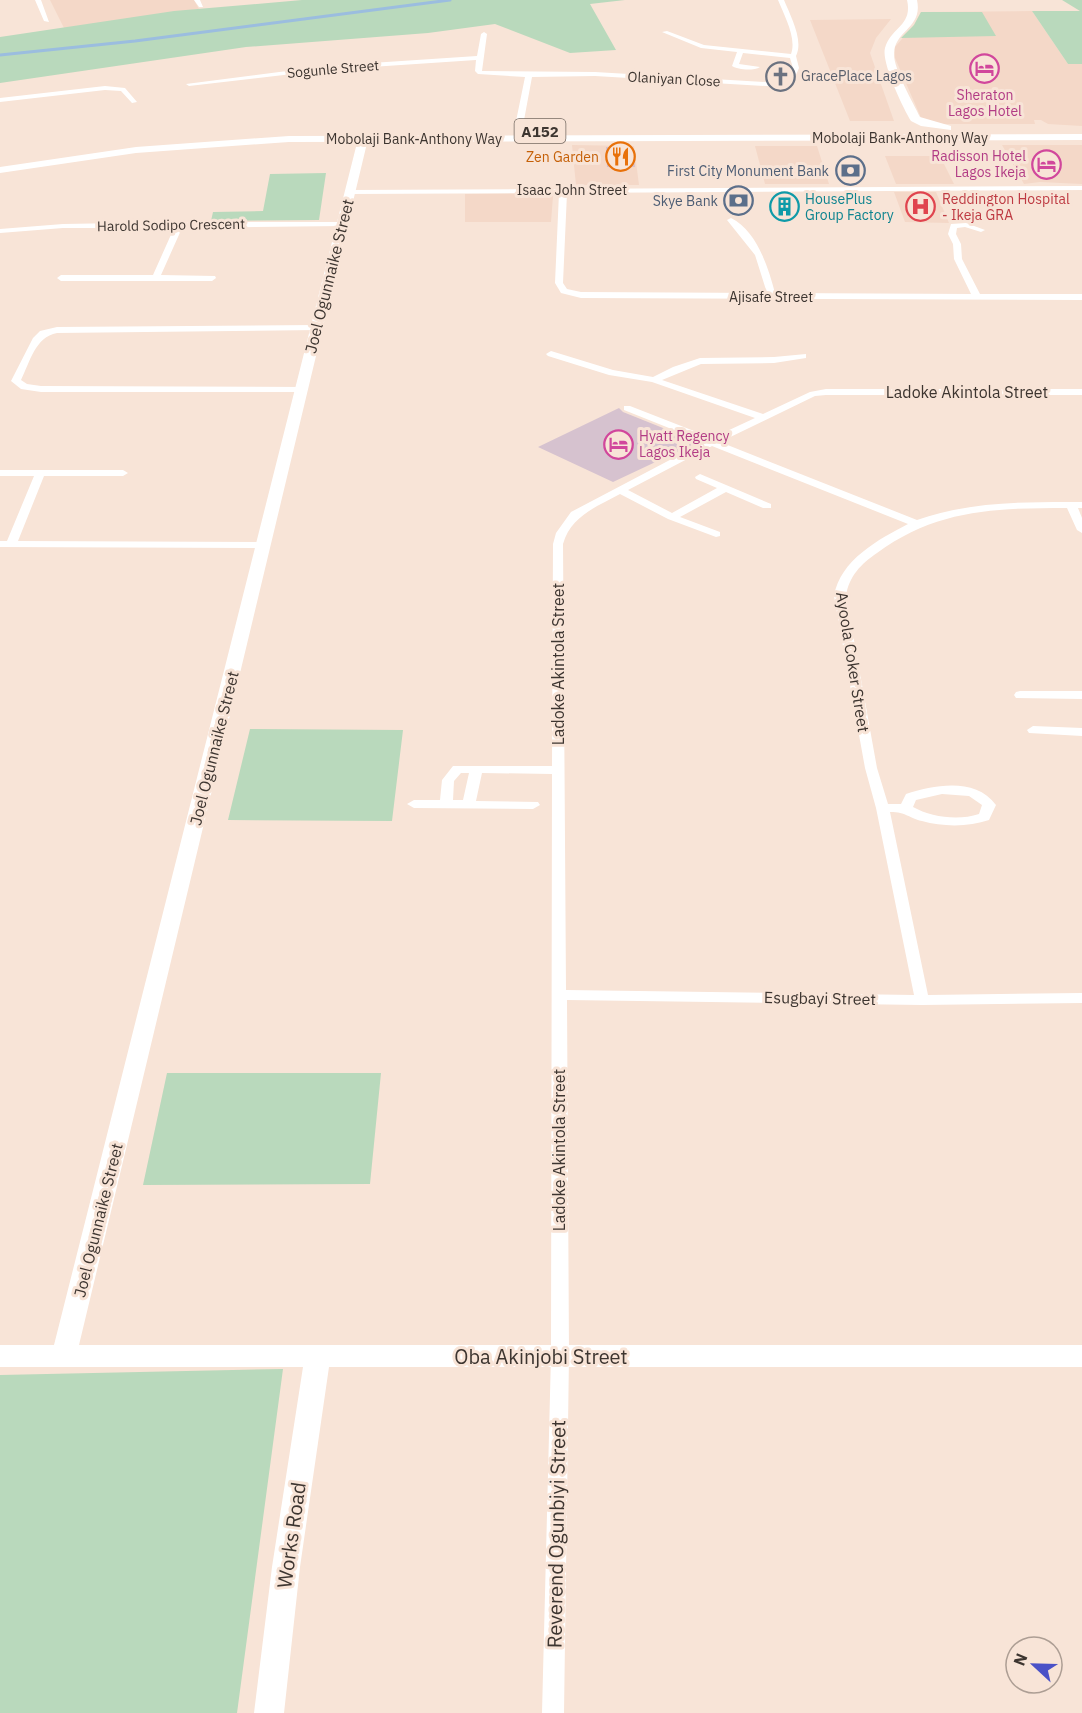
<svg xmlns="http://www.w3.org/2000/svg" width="1082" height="1713" viewBox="0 0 1082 1713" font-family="'IBM Plex Sans',sans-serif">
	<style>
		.built { fill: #f4d8c8 }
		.green { fill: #b9d9bc }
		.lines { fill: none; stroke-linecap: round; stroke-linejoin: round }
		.stream { stroke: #9bbddf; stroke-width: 3 }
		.building { fill: #d6c2cf }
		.street { fill: #fff; fill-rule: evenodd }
		.secondary { fill: #fff; fill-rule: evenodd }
		.primary { fill: #fff; fill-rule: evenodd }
		.labels { text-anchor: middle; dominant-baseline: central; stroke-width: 6; stroke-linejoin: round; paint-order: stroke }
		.far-street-label { font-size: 14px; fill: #3d3530; stroke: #f8e4d7 }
		.far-worship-label { font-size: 14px; fill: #5b616d; stroke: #f8e4d7; text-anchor: start }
		.far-hotel-label { font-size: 14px; fill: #b23c85; stroke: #f8e4d7 }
		.far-food-label { font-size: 14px; fill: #c56008; stroke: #f8e4d7; text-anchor: end }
		.far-service-label { font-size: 14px; fill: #4e5e75; stroke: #f8e4d7; text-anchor: end }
		.far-culture-label { font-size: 14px; fill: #0d838f; stroke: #f8e4d7; text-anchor: start }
		.far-health-label { font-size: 14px; fill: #be3a42; stroke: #f8e4d7; text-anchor: start }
		.shield { fill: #f8e4d7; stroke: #756a62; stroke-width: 1.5 }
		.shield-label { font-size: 15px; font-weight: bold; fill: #3d3530 }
		.street-label { font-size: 16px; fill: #3d3530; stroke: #f8e4d7 }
		.near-street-label { font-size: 20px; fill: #3d3530; stroke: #f8e4d7 }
	</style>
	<rect width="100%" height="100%" fill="#f8e4d7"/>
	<path class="built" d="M50,0h144l5,9 -135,19z
		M1032,11l36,53h14v62l-34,-2 -7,-4h-7l1,4h-100l-13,-4 -27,-62v-11l19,-22 7,-13z
		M891,19l-15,19 -6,15 24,68h-44l-40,-101z
		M572,145l62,1 5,39h-63z
		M1002,145h80v39l-42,-2 -16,2z
		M755,146h62l12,38h-64z
		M885,156h55l14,28h-58z
		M894,192h42l13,31 -44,-1z
		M545,193l8,3 -2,26h-86v-28z"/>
	<path class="green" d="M302,0h323l-35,4 26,46 -46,3 -75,-29 -67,9 -182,14 -246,36v-46l174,-26z
		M1062,0h20v64h-14l-36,-53h48z
		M921,12h61l14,24 -95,2 13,-13z
		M326,173l-7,47 -108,1 2,-9 50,-1 7,-37z
		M250,729l153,1 -11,91 -164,-1z
		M167,1073h214l-11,111 -227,1z
		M283,1369l-46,344h-237v-338z"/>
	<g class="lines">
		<path class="stream" d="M0,55l135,-14 315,-41"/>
	</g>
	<path class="building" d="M606,147h27l2,20h-28z
		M619,408l4,4 75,30 -85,40 -75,-35z"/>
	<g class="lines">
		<path class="street" d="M35,0h6l8,22 -5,-1z
			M194,0h6l3,7h-4z
			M778,0h6c6,15 20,40 12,56l3,12 -7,16 -9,3 -188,-11 -63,1 -10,54 -4,2 -4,-2 11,-54 -47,-3 -3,-3 1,-11 -150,10 -137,16 -3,-2 140,-18 151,-10 4,-22 3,-2 3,2 -5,37 113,1 188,11 4,-1 6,-14 -3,-10 -47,-5 -4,11 21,3c-6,4 -22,3 -28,-1l5,-14 -36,-4 -39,-16 5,-1 37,14 87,9c6,-16 -7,-39 -13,-54z
			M105,86l20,2 12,14 -5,1 -11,-12 -16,-1 -105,12v-4z
			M1082,186v4l-515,3 -4,90 4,6 14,3 186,1 -12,-38 -28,-35 4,-2c26,13 37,49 44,75l196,1 -17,-35 -1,-15 -5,-10 3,-10 15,-1 19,7 -4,2 -16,-5 -8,1 -1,6 5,10 1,15 18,35h102v6l-501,-2 -20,-5 -6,-10 4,-90 -209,1 -4,-2 4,-2z
			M180,222h162l4,2 -4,2 -160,2 -21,47 54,1 1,2 -4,3h-151l-4,-3 4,-3h92l21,-47h-111l-63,5v-4l63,-5z
			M316,325l4,3 -1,2 -262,3c-22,4 -27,29 -36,47l6,4 14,2 263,1v4l-3,1h-260l-20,-3 -10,-8 22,-43 7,-7 17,-4z
			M551,351l62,19 40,7 20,-10 27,-9 74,-1 32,-3v4l-32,5 -73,1 -39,16 101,34 47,-22 16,-3h256v6h-256l-11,1 -95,46 197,78c54,-19 109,-18 165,-18v6h-4l4,10v15l-5,-3 -10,-22c-71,0 -130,1 -190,45 -16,11 -28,23 -31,43l31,172 11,36h13l5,-10c29,-9 69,-17 90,11l-7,15c-20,7 -46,7 -67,1 -14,-3 -15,-9 -32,-9l38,183 154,-2v10l-160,2 -355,-5 2,355 -5,358h-22l9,-358 1,-581 -70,-1 -6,28 62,1 2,3 -7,4 -119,-1 -7,-4 7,-4h26l2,-20 11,-14h99l1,-222 3,-11 15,-21 133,-70 -80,-32v-4h6l82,32 43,-20 -103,-36 -43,-7 -61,-19 -2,-2zM712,446l196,78c-29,15 -68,36 -74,72l31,172 11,40 38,187 -348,-5 -3,-446c8,-28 33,-37 57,-50l48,25 48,18 4,-1v-4l-40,-15 46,-25 37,16h8v-4l-71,-30 -5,3 1,2 21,9 -45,25 -44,-23zM461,773h8l-6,27h-10l1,-19zM942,794l27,2 13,9 -3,9c-21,7 -48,3 -66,-7l3,-7z
			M0,470h123l5,3 -5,3h-79l-26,65 245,1 5,3 -5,3 -263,-1v-6h7l27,-65h-34z
			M1020,691h62v8l-66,-1 -2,-3 2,-3z
			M1033,726l49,2v8l-53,-3 -2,-3z"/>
		<path class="secondary" d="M363,136l5,3 -289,1206h1003v22h-753l-29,200 -16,146h-30l18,-146 31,-200h-303v-22h54l304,-1206z"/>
		<path class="primary" d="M907,0h10c6,28 -22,30 -23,53 -1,15 19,49 26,64l31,9v4l-30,-4 -10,-5c-8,-13 -30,-59 -26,-73 6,-21 28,-22 22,-48z
			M1082,134v6l-793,2 -153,11 -136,20v-6l136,-20 153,-11z"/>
	</g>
	<defs>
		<symbol id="hotel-ring" viewBox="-11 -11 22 22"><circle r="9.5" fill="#f8e4d7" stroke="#d1479c" stroke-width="1.5"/><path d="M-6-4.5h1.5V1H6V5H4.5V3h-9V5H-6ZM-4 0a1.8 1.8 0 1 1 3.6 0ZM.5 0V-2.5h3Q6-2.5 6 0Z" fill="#d1479c"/></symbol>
		<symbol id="church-ring" viewBox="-11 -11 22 22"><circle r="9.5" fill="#f8e4d7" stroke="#6b7280" stroke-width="1.5"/><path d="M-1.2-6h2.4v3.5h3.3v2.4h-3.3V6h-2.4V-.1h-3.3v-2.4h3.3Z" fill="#6b7280"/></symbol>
		<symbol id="restaurant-ring" viewBox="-11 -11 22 22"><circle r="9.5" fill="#f8e4d7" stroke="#e8710a" stroke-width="1.5"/><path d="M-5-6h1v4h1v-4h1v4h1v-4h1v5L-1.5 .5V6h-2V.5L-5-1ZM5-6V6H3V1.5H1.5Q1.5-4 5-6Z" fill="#e8710a"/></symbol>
		<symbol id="bank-ring" viewBox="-11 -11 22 22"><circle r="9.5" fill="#f8e4d7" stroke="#5c6f8a" stroke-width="1.5"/><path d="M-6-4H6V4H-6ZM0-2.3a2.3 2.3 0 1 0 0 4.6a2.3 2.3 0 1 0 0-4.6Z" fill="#5c6f8a"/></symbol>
		<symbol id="building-ring" viewBox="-11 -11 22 22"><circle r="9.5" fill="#f8e4d7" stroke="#0f9aa8" stroke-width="1.5"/><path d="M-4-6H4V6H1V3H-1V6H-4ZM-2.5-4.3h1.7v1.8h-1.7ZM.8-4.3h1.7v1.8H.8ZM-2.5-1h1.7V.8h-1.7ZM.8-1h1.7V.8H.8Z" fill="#0f9aa8"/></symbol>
		<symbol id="hospital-ring" viewBox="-11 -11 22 22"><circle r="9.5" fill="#f8e4d7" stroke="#e0444e" stroke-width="1.5"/><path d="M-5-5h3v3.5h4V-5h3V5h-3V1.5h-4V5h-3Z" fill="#e0444e"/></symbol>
	</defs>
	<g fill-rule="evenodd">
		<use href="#hotel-ring" x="968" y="52" width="33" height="33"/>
		<use href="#church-ring" x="764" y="60" width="33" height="33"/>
		<use href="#restaurant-ring" x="604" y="140" width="33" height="33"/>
		<use href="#hotel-ring" x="1030" y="148" width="33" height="33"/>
		<use href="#bank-ring" x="834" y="154" width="33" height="33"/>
		<use href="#bank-ring" x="722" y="184" width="33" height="33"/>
		<use href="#building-ring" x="768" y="190" width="33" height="33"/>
		<use href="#hospital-ring" x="904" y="190" width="33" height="33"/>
		<use href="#hotel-ring" x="602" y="428" width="33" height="33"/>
	</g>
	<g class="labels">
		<g class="far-street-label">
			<text transform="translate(333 69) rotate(-5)">Sogunle Street</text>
			<text transform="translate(674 79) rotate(3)">Olaniyan Close</text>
			<text x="900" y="138">Mobolaji Bank-Anthony Way</text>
			<text x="414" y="139">Mobolaji Bank-Anthony Way</text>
			<text x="572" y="190">Isaac John Street</text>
			<text transform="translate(171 225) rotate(-1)">Harold Sodipo Crescent</text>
			<text x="771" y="297">Ajisafe Street</text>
		</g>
		<g class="far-worship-label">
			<text x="801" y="76">GracePlace Lagos</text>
		</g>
		<g class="far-hotel-label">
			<text x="985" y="95">Sheraton<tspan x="985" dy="16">Lagos Hotel</tspan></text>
			<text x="1026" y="156" text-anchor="end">Radisson Hotel<tspan x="1026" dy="16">Lagos Ikeja</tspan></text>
			<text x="639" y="436" text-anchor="start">Hyatt Regency<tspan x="639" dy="16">Lagos Ikeja</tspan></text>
		</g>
		<g class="far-food-label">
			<text x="599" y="157">Zen Garden</text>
		</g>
		<g class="far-service-label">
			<text x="829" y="171">First City Monument Bank</text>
			<text x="718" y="201">Skye Bank</text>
		</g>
		<g class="far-culture-label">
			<text x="805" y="199">HousePlus<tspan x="805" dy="16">Group Factory</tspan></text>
		</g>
		<g class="far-health-label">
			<text x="942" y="199">Reddington Hospital<tspan x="942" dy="16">- Ikeja GRA</tspan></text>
		</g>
		<rect class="shield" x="514.5" y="119" width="51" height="24" rx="4.5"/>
		<g class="shield-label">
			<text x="540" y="131">A152</text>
		</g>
		<g class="street-label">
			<text transform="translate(329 276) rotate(-76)">Joel Ogunnaike Street</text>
			<text x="967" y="392">Ladoke Akintola Street</text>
			<text transform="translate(853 662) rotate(81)">Ayoola Coker Street</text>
			<text transform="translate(558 664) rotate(-90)">Ladoke Akintola Street</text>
			<text transform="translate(214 748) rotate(-76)">Joel Ogunnaike Street</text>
			<text transform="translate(820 998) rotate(1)">Esugbayi Street</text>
			<text transform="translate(559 1150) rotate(-90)">Ladoke Akintola Street</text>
			<text transform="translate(98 1220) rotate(-76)">Joel Ogunnaike Street</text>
		</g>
		<g class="near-street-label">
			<text x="541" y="1356">Oba Akinjobi Street</text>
			<text transform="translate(556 1534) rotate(-89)">Reverend Ogunbiyi Street</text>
			<text transform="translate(291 1535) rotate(-82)">Works Road</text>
		</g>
	</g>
	<g transform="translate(1034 1665) rotate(292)"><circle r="28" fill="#f8e4d7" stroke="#ad9e94" stroke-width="1.5"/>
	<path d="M0-4.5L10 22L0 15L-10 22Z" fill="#4a51c7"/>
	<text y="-9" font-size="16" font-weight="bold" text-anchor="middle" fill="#3d3530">N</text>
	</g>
</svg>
